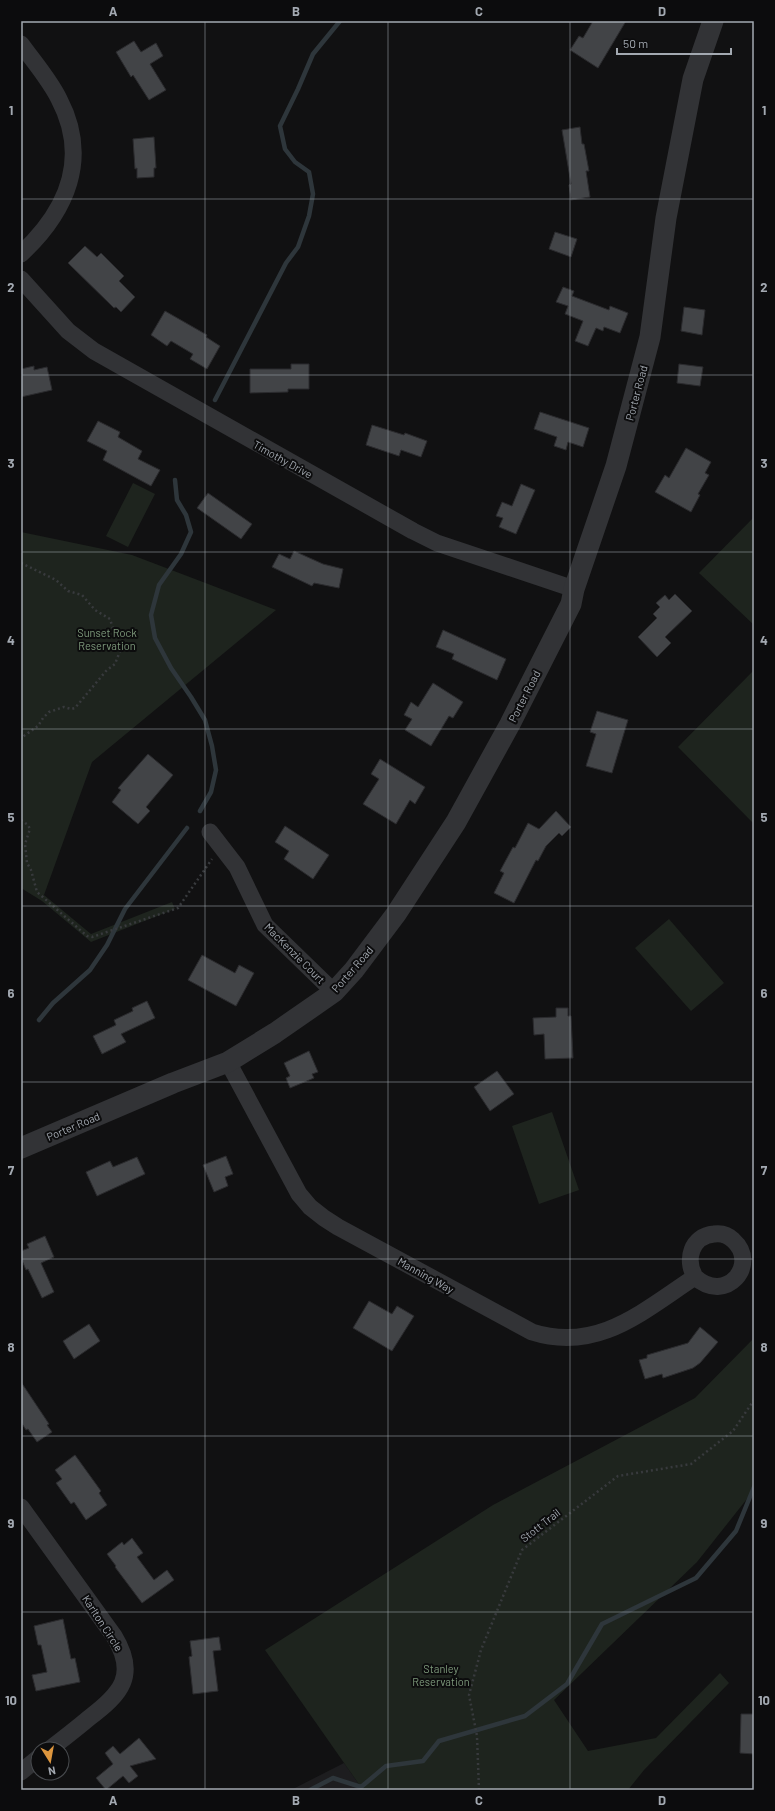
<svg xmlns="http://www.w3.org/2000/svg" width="775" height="1811" viewBox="0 0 775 1811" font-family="Barlow,sans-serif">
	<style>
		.built { fill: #1d1d1f }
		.green { fill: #1e241e }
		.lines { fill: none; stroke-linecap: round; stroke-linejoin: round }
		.stream { stroke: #2e363b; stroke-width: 4.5 }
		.building { fill: #424447; stroke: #2b2b2e }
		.path { stroke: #383a3d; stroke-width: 2.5; stroke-dasharray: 2 3; stroke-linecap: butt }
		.minor { stroke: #323336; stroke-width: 17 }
		.tertiary { stroke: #323336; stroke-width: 21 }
		.grid { fill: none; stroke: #a3a9b1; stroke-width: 1; stroke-opacity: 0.55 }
		.labels { text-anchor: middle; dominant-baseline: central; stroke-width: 4; stroke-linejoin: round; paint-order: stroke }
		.street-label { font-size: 11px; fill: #a3a9b1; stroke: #0c0c0d }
		.park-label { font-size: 11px; fill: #7e9a7c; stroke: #0c0c0d }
		.neatline { fill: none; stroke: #a3a9b1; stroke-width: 1.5 }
		.grid-label { font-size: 13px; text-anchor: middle; font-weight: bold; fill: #a3a9b1 }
	</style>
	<rect width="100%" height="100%" fill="#111112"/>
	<path class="built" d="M344,1763l19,27h-72z"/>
	<path class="green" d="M133,483l22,11 -27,53 -22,-11z
		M754,517v108l-55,-52z
		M21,532l111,23 144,55 -184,152 -48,133 47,39 81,-32 3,7 -84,33 -49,-41 -21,-13z
		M754,670v154l-76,-77z
		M669,919l55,64 -33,28 -56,-63z
		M552,1112l27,78 -40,14 -27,-78z
		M754,1338v152l-57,72 -143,138 34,51 68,-13 64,-65 9,10 -85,87 -16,20h-265l-98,-140 228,-145 202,-107z"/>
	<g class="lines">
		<path class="stream" d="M215,400l71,-137 12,-16 11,-31 4,-22 -4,-22 -14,-10 -10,-13 -5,-23 18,-37 15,-35 27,-33
			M175,480l2,20 9,15 5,17 -10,22 -22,31 -8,30 4,23 16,30 20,29 14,23 7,26 4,24 -5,22 -11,19
			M39,1020l14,-17 37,-33 17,-25 18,-36 62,-81
			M310,1790l23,-12 28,9 25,-21 37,-5 16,-20 86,-25 42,-32 35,-60 94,-46 40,-47 18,-44"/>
	</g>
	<path class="building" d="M593,21h33l-28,47 -28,-18 9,-14 4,2z
		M134,41l7,11 15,-9 7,13 -13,8 16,26 -17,10 -16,-25 -2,2 -15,-25z
		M580,127l2,17h2l5,27h-3l4,26 -19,3 -2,-15 2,-1 -9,-54z
		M154,137l2,31h-2v9l-17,1v-10l-2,1 -2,-30z
		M555,232l22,7 -6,18 -22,-8z
		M85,246l12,11 4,-4 23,23 -5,5 16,16 -14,15 -5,-5 -2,1 -46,-45z
		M563,287l11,4 -2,5 37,14 1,-4 18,7 -8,20 -16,-6 -1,4 -7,-3 -8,18 -13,-5 8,-20 -18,-7 3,-8 -12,-4z
		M684,307l21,3 -3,25 -21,-4z
		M165,311l42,24 -1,2 14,9 -13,23 -17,-10 3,-5 -22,-13 -4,5 -16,-11z
		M291,364h18v25h-21v3l-38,1v-24h41z
		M679,364l24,3 -3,19 -23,-3z
		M34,366v4l13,-3 5,23 -31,7v-28z
		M540,412l49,16 -6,19 -15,-5 -2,8 -12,-4 3,-9 -23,-8z
		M98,421l22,11 -2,5 24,14 -4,8 22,11 -9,16 -48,-26 4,-9 -20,-10z
		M372,425l32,10 1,-2 22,8 -6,16 -20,-7 -2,6 -33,-11z
		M686,448l25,14 -6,11 4,2 -11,19 2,1 -9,17 -36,-20 10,-17 4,3z
		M521,484l14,6 -19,44 -17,-7 4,-9 -7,-2 6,-14 10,4z
		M208,493l44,31 -11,15 -44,-31z
		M294,551l29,13 20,5 -4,19 -25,-5 -2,3 -40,-19 7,-13 11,5z
		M675,594l17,17 -27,26 6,6 -14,14 -19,-20 19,-19 -4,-4 7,-7 -4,-4 9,-8 4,5z
		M443,630l63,29 -9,21 -45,-21 2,-5 -18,-7z
		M433,683l30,19 -10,16 -4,-2 -18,30 -26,-16 7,-11 -8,-4 7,-13 7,5z
		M597,711l31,9 -16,53 -26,-7 10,-32 -6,-2z
		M148,754l25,21 -27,32 4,4 -12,13 -26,-22 9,-12 -3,-2z
		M380,759l45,28 -10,17 -5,-4 -14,24 -33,-20 16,-25 -8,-5z
		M556,811l15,16 -9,9 -3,-3 -13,13 -8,15 -2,-1 -22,43 -20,-10 10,-20 -4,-2 13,-24 2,1 13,-25 11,6z
		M285,826l44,29 -16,24 -29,-20 5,-8 -14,-9z
		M202,955l33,18 4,-8 15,8 -18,33 -48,-26z
		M147,1001l8,17 -34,16 5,8 -24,12 -9,-18 23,-11 -2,-5 19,-9 -1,-3z
		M556,1008h12v8h3l2,42 -28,1 -1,-25 -10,1 -1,-17 23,-1z
		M309,1051l9,21 -6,2 2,4 -24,10 -4,-10 4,-2 -6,-13z
		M497,1071l17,23 -24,17 -16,-24z
		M226,1156l7,18 -8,3 3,9 -14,6 -11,-27z
		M137,1157l8,17 -48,22 -11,-24 24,-11 3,6z
		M45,1236l9,21 -13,6 13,29 -12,6 -14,-29 -2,1 -5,-12v-7l8,-3 -2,-4z
		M369,1301l23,13 5,-8 17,10 -22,35 -39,-23z
		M89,1324l11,17 -26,18 -11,-18z
		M700,1327l18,15 -18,21 -7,5 -30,10 -1,-4 -17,5 -6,-19 8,-2v-3l41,-12z
		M21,1382l28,42 -2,1 5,7 -15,10 -9,-13 -2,1 -5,-8z
		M75,1455l26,36 -2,2 8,12 -21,15 -12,-18 -3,2 -15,-21 6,-4 -7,-9z
		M132,1538l11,15 -6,4 17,23 13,-10 7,10 -32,23 -27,-36 1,-1 -9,-12 15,-12 2,3z
		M63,1619l8,40 4,-1 5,24 -44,9 -4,-16 15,-3 -6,-27h-3l-4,-19z
		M219,1637l2,13 -8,1 5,40 -25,3 -4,-37 3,-1 -2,-15z
		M741,1714h13v40l-14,-1z
		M139,1738l17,21 -26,7 8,10 -9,7 -6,-7 -17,14 -10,-12 17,-14 -8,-11 8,-7 7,8z"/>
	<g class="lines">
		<path class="path" d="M21,563l35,17 12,11 14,4 13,15 15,9 10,32 -5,13 -9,7 -31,37 -4,1 -7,-2 -15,5 -6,6 -5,8 -17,12
			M21,820l7,5 2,4 -5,15 2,19 4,7 6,22 50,44 5,1 86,-29 34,-49
			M479,1790l-2,-54 -8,-41 12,-45 41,-100 96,-74 73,-12 42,-33 21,-31"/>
		<path class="minor" d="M21,44c13,18 28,35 38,55 31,59 8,112 -38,155
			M21,279l47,52 26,20 319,180 24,12 137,46
			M210,832l27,35 28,58 69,67
			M228,1062l71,132 11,13 14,11 14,9 194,105c66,21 111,-21 163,-55 31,28 65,-13 38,-37 -5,-5 -12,-7 -19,-6 -23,2 -29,26 -19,43
			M21,1507l93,129c24,39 7,58 -25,82 -13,11 -26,21 -39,31
			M21,1772l17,-14"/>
		<path class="tertiary" d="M21,1148l152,-65 55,-21 47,-29 59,-41 20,-22 42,-56 60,-92 54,-98 61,-120 3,-15 42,-123 34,-129 16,-119 27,-139 20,-58"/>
	</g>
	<path class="grid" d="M205,21v1769M388,21v1769M570,21v1769M21,199h733M21,375h733M21,552h733M21,729h733M21,906h733M21,1082h733M21,1259h733M21,1436h733M21,1612h733"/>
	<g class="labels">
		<g class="street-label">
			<text transform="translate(636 393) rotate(-75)">Porter Road</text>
			<text transform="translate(283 459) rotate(29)">Timothy Drive</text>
			<text transform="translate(524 696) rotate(-63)">Porter Road</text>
			<text transform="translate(295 953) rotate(45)">MacKenzie Court</text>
			<text transform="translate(352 969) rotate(-49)">Porter Road</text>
			<text transform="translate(73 1126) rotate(-23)">Porter Road</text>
			<text transform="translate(426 1275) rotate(29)">Manning Way</text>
			<text transform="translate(540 1525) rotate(-38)">Stott Trail</text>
			<text transform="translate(103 1623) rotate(57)">Karlton Circle</text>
		</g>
		<g class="park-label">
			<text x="107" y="632">Sunset Rock<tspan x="107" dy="13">Reservation</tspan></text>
			<text x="441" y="1668">Stanley<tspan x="441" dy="13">Reservation</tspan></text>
		</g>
	</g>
	<rect width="775" height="1811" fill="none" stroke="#0c0c0d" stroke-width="44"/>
	<g transform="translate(50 1761) rotate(169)"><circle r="19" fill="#0c0c0d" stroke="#484b4f"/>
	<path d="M0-3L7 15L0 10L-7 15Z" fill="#dd963e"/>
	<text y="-6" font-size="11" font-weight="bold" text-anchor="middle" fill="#a3a9b1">N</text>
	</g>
	<path d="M617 48v6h114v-6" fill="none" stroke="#a3a9b1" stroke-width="2"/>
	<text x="623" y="48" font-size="12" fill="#a3a9b1" stroke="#0c0c0d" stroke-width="3" paint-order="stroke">50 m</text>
	<rect x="22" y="22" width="731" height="1767" class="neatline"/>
	<g class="grid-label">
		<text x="113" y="16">A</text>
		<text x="296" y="16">B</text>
		<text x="479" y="16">C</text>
		<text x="662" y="16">D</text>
		<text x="11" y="115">1</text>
		<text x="764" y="115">1</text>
		<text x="11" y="292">2</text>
		<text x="764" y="292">2</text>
		<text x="11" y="468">3</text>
		<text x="764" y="468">3</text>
		<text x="11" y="645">4</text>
		<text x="764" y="645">4</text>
		<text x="11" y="822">5</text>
		<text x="764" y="822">5</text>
		<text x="11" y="998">6</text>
		<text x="764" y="998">6</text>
		<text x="11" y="1175">7</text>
		<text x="764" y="1175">7</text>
		<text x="11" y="1352">8</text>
		<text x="764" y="1352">8</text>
		<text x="11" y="1528">9</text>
		<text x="764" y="1528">9</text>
		<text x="11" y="1705">10</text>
		<text x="764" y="1705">10</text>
		<text x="113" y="1805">A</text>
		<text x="296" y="1805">B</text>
		<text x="479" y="1805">C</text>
		<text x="662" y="1805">D</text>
	</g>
</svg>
